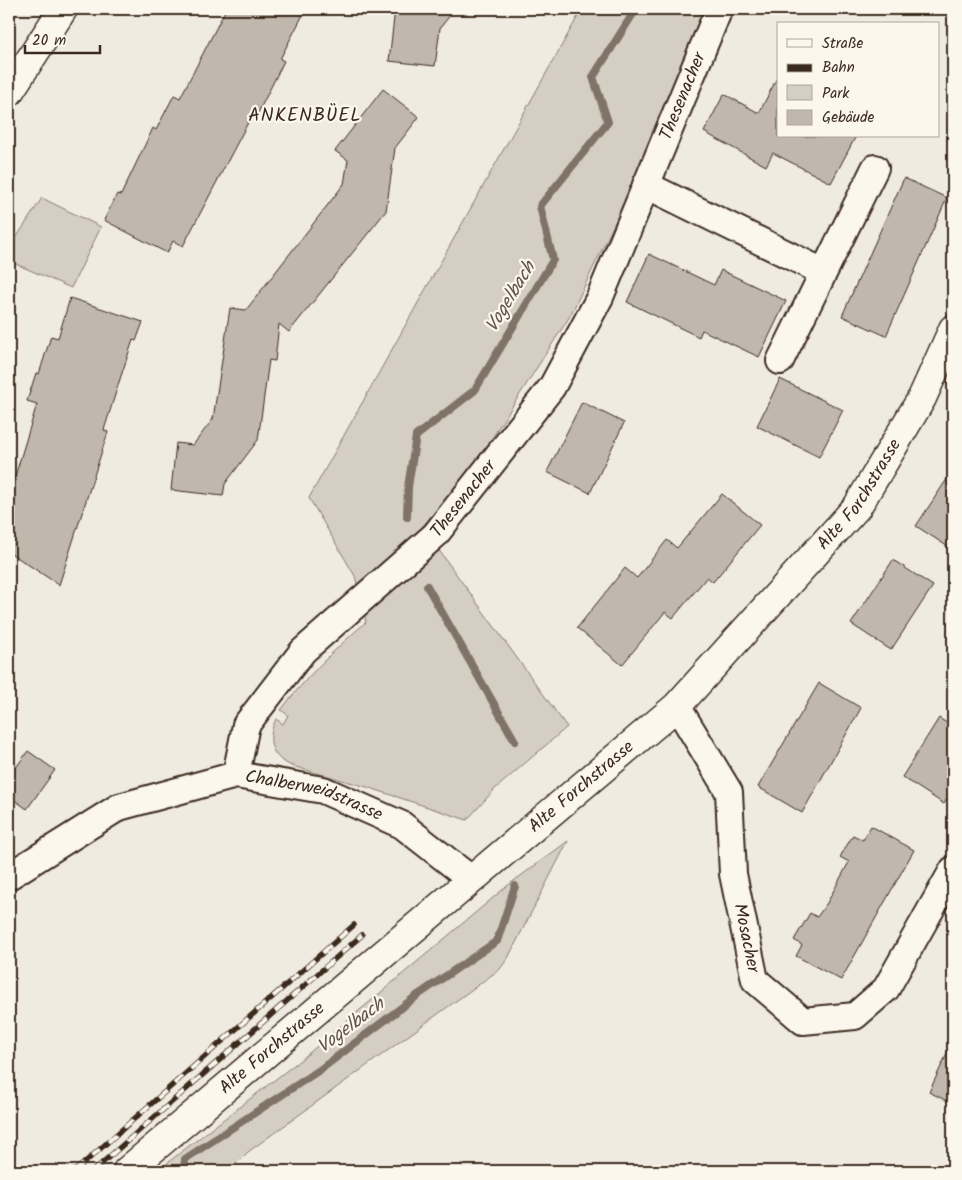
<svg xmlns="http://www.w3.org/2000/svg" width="962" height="1180" viewBox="0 0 962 1180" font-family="Kalam,sans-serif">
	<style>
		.green { fill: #d5cec3; stroke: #887c70 }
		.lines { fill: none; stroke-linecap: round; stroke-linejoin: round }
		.stream { stroke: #7f7367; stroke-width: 8 }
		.building { fill: #c0b8ad; stroke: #3b2a1e }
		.street-casing { stroke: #3b2a1e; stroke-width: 30 }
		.secondary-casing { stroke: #3b2a1e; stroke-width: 31 }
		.highway-casing { stroke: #3b2a1e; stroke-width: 31 }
		.street { stroke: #fbf7ec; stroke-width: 26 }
		.secondary { stroke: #fbf7ec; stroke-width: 28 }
		.highway { stroke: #fbf7ec; stroke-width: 28 }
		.rail-casing { stroke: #3b2a1e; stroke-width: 5.5 }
		.rail { stroke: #fbf7ec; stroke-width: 4; stroke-dasharray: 11; stroke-linecap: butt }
		.labels { text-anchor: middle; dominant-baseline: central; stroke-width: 4.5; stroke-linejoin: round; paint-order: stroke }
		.street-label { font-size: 18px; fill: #3b2a1e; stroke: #fbf7ec }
		.neighbourhood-label { font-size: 19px; letter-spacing: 1px; fill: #3b2a1e; stroke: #fbf7ec }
		.water-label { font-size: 19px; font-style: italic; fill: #635448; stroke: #fbf7ec }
	</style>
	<rect width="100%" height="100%" fill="#f0ebe0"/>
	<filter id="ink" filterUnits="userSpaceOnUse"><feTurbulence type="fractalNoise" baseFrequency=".02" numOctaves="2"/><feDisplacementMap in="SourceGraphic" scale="10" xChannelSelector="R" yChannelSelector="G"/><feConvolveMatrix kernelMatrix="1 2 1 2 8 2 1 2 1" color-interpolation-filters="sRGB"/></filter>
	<g filter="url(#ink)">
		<path class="green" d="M582,9h124l-72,174 -64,133 -94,147 -54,64 145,200 -73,63 -27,30 -100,-33 -75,-21c-22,-9 -26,-26 -16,-47l7,5 5,-9 -7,-5c25,-33 54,-61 85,-88l-11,-46 -46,-78z
			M42,198l59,29 -30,61 -62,-27v-12z
			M568,841l-60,117 -8,11 -252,183 -19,19h-62v-8l136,-105 204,-172z"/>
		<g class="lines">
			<path class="stream" d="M407,517l1,-30 8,-51 59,-46 78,-130 -13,-54 68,-84 -15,-45 43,-68
				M427,586l88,155
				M184,1171l1,-12 136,-90 97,-74 79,-54 18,-55"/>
		</g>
		<path class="building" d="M226,9h80l-26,50 4,2 -27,54 -4,-2 -70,133 -10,-5 -6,12 -63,-33 13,-26 4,1 32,-67 3,2 18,-35 6,3z
			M395,9h60l-15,19 -5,38 -46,-5z
			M778,76v60h78l-25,47 -58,-30 -7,13 -62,-34 20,-38 35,19z
			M383,89l36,28 -24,31 -9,63 -97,121 -10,-8 -4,37 -6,-1 -11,80 -33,44 -2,12 -52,-6 5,-47 17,2 20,-26 17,-111 16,2 98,-126 4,-24 -13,-9z
			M904,178l43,20 -61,138 -44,-20z
			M649,254l65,31 7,-15 65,31 -27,56 -57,-27 -3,7 -72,-35z
			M70,298l73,24 -7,19 -3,-1 -13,39 -16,51 4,2 -49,153 -50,-33v-56l28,-92 -10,-3 9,-28 3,1 12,-38 7,2z
			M780,379l63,31 -24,47 -62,-31z
			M582,402l42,21 -34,70 -43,-21z
			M953,470v80l-37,-24z
			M722,494l38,31 -47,57 -6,-5 -34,41 -8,-6 -43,53 -45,-37 48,-60 12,10 30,-38 10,8z
			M893,560l40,26 -42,64 -40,-26z
			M819,683l42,25 -59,105 -44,-26z
			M939,718l14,9v62l-9,15 -42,-27z
			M28,751l27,19 -28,39 -18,-13v-19z
			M871,826l43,24 -73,130 -45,-24 6,-11 -8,-5 16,-27 7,4 10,-14 22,-41 -9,-5 13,-22 10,5z
			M953,1041v63l-24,-12z"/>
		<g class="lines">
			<defs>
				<g id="street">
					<path d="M646,185l177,87"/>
					<path d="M780,361l95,-193"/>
					<path id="s1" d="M677,706l52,86 4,82 22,106 48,41 52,-5 31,-27 67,-119"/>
					<path id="s2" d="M236,775l10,-50 57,-74 132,-116 117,-148 48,-90 119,-288"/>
					<path id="s3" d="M9,876l110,-69 117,-32 87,15 79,35 69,54"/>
				</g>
				<g id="secondary">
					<path id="s4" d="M127,1171l550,-465 180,-199 65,-109 31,-69"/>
				</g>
				<path id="highway" d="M9,92l54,-83"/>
			</defs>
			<use href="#street" class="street-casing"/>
			<use href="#secondary" class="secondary-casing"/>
			<use href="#highway" class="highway-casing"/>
			<use href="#street" class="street"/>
			<use href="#secondary" class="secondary"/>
			<use href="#highway" class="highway"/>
			<defs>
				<path id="rail" d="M75,1171l279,-246
					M93,1171l269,-236"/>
			</defs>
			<use href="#rail" class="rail-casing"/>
			<use href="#rail" class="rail"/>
		</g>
	</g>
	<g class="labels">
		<g class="street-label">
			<text stroke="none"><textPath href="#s2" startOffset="828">Thesenacher</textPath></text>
			<text stroke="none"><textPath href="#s4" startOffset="1000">Alte Forchstrasse</textPath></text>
			<text stroke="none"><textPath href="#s2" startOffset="366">Thesenacher</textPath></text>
			<text stroke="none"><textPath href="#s4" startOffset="595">Alte Forchstrasse</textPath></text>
			<text stroke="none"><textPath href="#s3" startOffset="332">Chalberweidstrasse</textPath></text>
			<text stroke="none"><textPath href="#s1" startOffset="248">Mosacher</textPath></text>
			<text stroke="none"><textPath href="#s4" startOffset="190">Alte Forchstrasse</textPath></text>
		</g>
		<g class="neighbourhood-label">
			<text x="305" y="116">ANKENBÜEL</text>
		</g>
		<g class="water-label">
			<text transform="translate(511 297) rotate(-59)">Vogelbach</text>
			<text transform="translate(351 1026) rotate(-37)">Vogelbach</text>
		</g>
	</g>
	<rect width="962" height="1180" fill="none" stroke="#fbf7ec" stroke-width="30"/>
	<rect x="15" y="15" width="932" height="1150" fill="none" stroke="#3b2a1e" stroke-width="2" filter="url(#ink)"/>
	<rect x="777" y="22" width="162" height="115" fill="#fbf7ec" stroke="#aea59a"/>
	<rect x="787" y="39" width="25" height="8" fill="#fbf7ec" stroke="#aea59a"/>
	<text x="822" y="48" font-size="15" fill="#3b2a1e">Straße</text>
	<rect x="787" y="64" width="25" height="8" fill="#3b2a1e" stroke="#aea59a"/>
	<text x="822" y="72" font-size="15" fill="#3b2a1e">Bahn</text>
	<rect x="787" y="85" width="25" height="15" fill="#d5cec3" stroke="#aea59a"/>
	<text x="822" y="98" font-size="15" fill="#3b2a1e">Park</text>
	<rect x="787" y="110" width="25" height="15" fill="#c0b8ad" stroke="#aea59a"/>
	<text x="822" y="122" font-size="15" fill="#3b2a1e">Gebäude</text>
	<path d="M25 45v8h75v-8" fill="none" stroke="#3b2a1e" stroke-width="2.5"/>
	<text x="32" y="45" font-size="15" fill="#3b2a1e" stroke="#fbf7ec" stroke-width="4" paint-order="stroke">20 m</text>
</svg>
